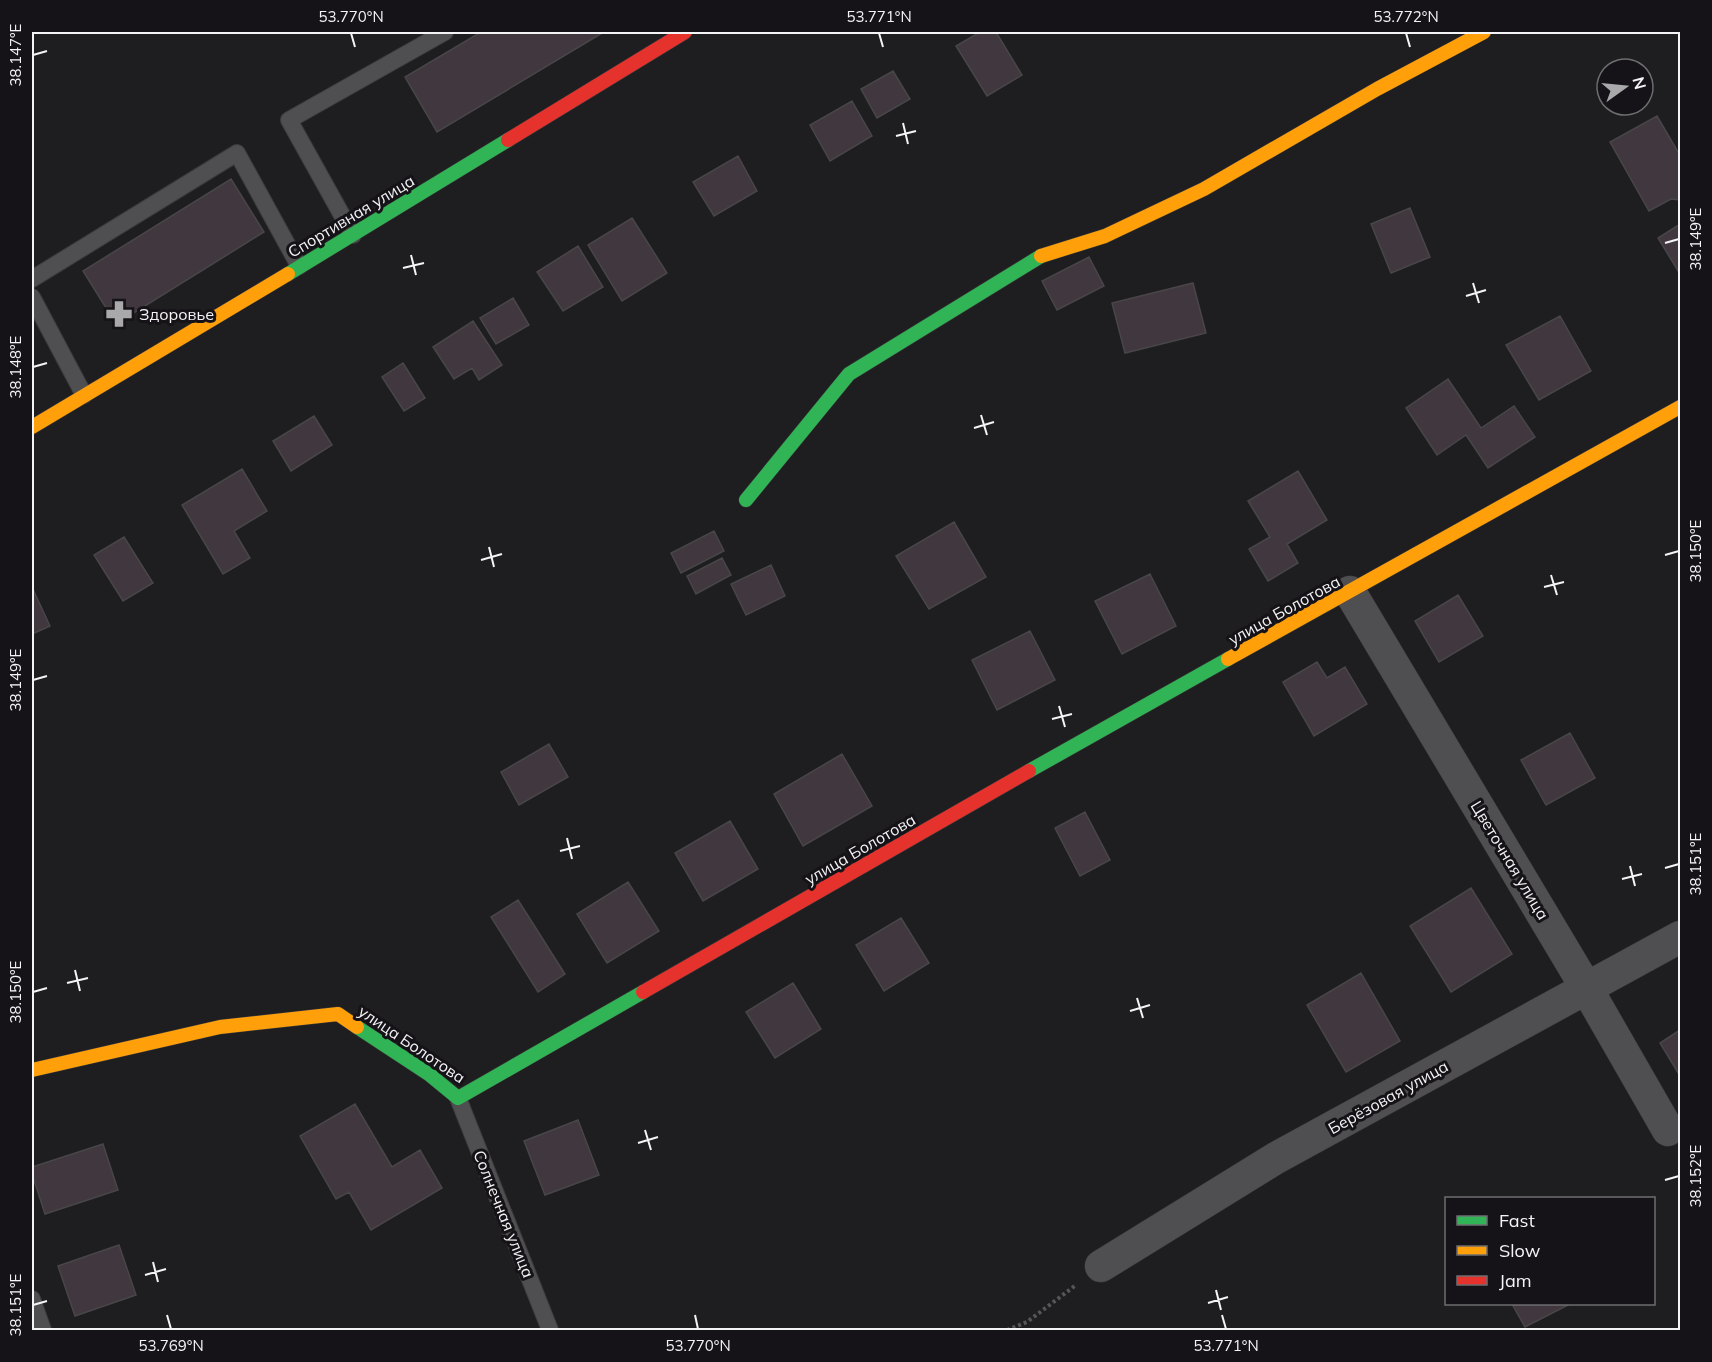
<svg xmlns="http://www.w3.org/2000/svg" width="1712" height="1362" viewBox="0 0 1712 1362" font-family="Mulish,sans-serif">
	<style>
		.building { fill: #41383f; stroke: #484648; stroke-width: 1.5 }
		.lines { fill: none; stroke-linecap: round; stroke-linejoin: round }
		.lane-casing { stroke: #3b3a3c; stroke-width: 18 }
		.street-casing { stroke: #3b3a3c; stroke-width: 33 }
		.fast-casing { stroke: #3b3a3c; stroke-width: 15 }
		.slow-casing { stroke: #3b3a3c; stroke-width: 15 }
		.jam-casing { stroke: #3b3a3c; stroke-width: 15 }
		.path { stroke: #565657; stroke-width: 4; stroke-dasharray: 3 3; stroke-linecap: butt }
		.lane { stroke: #4f4e50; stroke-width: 16 }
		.street { stroke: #4f4e50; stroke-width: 32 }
		.fast { stroke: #30b455; stroke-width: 14 }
		.slow { stroke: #ff9f0a; stroke-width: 14 }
		.jam { stroke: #e5322d; stroke-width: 14 }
		.ticks { fill: none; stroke: #f4f3f6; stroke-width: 2 }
		.labels { text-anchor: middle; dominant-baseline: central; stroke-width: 6; stroke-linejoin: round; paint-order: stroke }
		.street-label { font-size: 16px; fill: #f4f3f6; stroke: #151317 }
		.poi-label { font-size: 16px; fill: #f4f3f6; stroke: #151317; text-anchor: start }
		.neatline { fill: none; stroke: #f4f3f6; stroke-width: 2 }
		.ticks-label { font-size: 15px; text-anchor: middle; fill: #f4f3f6 }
	</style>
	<rect width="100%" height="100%" fill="#1e1d1f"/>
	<path class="building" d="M481,32h123l-167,100 -32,-55z
		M980,32h16l26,43 -35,21 -31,-50z
		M893,71l17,28 -33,19 -16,-29z
		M852,101l20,35 -42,25 -20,-36z
		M1657,116l21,36 2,-1v49l-9,-1 -22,12 -39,-69z
		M738,156l19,35 -43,25 -21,-34z
		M231,179l33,53 -148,92 -33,-53z
		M1410,208l20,49 -39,16 -20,-49z
		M632,218l35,55 -45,28 -34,-56z
		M1680,224v50l-22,-36z
		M578,246l25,41 -40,24 -26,-39z
		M1089,257l15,29 -47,24 -15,-29z
		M1193,283l13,50 -81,20 -13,-50z
		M513,298l16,27 -33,19 -16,-26z
		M1560,316l31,55 -52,29 -33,-55z
		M473,321l29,44 -23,15 -7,-12 -18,11 -21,-32z
		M403,363l22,35 -21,13 -22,-34z
		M1448,379l33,49 33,-22 21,31 -47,31 -22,-33 -29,20 -31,-47z
		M314,416l18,29 -41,26 -18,-30z
		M242,469l25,42 -33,20 16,27 -27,16 -41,-69z
		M1298,471l29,49 -40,24 11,19 -30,18 -19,-32 21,-12 -22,-36z
		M954,522l32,55 -57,32 -33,-53z
		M714,531l10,20 -43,22 -10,-20z
		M124,537l29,46 -30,18 -29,-46z
		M722,558l9,17 -35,19 -9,-18z
		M771,565l14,31 -39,19 -15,-31z
		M1150,574l26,52 -54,28 -27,-53z
		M32,587l18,39 -18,8z
		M1458,595l25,41 -44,26 -24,-41z
		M1030,631l25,49 -58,30 -25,-50z
		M1317,662l10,16 18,-11 22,37 -53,32 -31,-54z
		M1570,733l25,45 -49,27 -25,-45z
		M549,744l19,33 -49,28 -18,-33z
		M842,754l30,52 -69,40 -29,-52z
		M1085,812l25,48 -30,16 -25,-48z
		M730,821l28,48 -55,32 -28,-48z
		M628,882l31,49 -52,32 -30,-49z
		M1471,888l41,66 -61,38 -41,-66z
		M518,900l47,74 -27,18 -47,-75z
		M901,918l28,45 -45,28 -28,-46z
		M1361,973l39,68 -54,31 -39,-67z
		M793,983l28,46 -46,29 -29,-46z
		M1680,1030v46l-20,-33z
		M355,1104l37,63 28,-17 22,38 -71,42 -22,-38 -13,7 -36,-63z
		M578,1120l21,55 -54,20 -21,-54z
		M103,1144l15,46 -73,24 -13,-40v-7z
		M119,1245l17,50 -61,21 -17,-50z
		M1512,1304h58l-45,23z"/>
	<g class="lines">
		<defs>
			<path id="lane" d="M353,235l-64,-115 156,-88
				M32,279l205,-126 62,113
				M32,297l52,98
				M458,1098l92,232
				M32,1299l11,31"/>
			<path id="street" d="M1350,592l237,397 81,141
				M1101,1266l175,-108 404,-221"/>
			<path id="fast" d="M288,274l220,-134
				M746,500l103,-126 192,-118
				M1029,771l199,-112
				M357,1027l73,48 28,23 185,-106"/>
			<path id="slow" d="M1041,256l64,-20 99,-47 173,-100 107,-57
				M32,427l256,-153
				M1228,659l452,-252
				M32,1070l188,-43 118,-13 19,13"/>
			<path id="jam" d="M508,140l177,-108
				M643,992l386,-221"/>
		</defs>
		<use href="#lane" class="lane-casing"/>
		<use href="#street" class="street-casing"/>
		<use href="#fast" class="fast-casing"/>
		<use href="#slow" class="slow-casing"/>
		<use href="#jam" class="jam-casing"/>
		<path class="path" d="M1007,1330l20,-8 49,-37"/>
		<use href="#lane" class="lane"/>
		<use href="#street" class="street"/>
		<use href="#fast" class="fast"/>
		<use href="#slow" class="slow"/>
		<use href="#jam" class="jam"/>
	</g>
	<path class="ticks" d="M351,33l4,14M879,33l4,14M1406,33l4,14M33,55l14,-4M903,123l5,21M896,136l20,-5M1665,243l14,-4M411,255l5,20M403,268l21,-5M1473,283l6,20M1466,296l20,-6M33,367l14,-4M981,415l6,20M974,428l20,-6M489,547l5,20M1665,555l14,-4M481,560l21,-6M1551,575l6,20M1544,587l20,-5M33,680l14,-4M1059,706l6,21M1052,719l20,-5M567,838l5,21M560,851l20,-5M1630,866l5,20M1665,868l14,-4M1622,879l20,-5M75,970l5,21M67,983l21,-5M33,992l14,-4M1137,998l6,20M1130,1011l20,-6M645,1130l6,20M638,1143l20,-6M1665,1180l14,-4M153,1262l5,20M145,1275l21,-6M1216,1290l5,20M1208,1303l20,-6M33,1305l14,-4M167,1315l4,14M695,1315l3,14M1222,1315l4,14"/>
	<defs>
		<symbol id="pharmacy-bare" viewBox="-9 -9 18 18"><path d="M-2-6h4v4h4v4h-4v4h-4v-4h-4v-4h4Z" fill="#a9a8ab" stroke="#151317" stroke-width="2.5" paint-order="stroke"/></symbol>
	</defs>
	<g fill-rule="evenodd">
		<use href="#pharmacy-bare" x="100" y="295" width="38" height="38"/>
	</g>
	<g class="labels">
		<g class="street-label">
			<text transform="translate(351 216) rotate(-31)">Спортивная улица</text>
			<text transform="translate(1284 610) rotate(-29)">улица Болотова</text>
			<text transform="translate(860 849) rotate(-30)">улица Болотова</text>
			<text transform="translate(1510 860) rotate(59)">Цветочная улица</text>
			<text transform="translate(412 1044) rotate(34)">улица Болотова</text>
			<text transform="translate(1388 1097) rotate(-29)">Берёзовая улица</text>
			<text transform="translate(504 1214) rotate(68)">Солнечная улица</text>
		</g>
		<g class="poi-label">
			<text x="139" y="314">Здоровье</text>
		</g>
	</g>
	<rect width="1712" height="1362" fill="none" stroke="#151317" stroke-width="66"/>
	<rect x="1445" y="1197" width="210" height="108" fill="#151317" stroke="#6e6d70" stroke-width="1.5"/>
	<rect x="1457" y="1216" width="30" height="9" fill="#30b455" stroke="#6e6d70" stroke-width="1.5"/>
	<text x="1499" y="1227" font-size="18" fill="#f4f3f6">Fast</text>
	<rect x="1457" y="1246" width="30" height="9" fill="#ff9f0a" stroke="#6e6d70" stroke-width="1.5"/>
	<text x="1499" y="1257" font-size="18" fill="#f4f3f6">Slow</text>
	<rect x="1457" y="1276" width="30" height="9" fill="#e5322d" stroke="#6e6d70" stroke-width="1.5"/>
	<text x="1499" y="1287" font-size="18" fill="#f4f3f6">Jam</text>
	<g transform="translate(1625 87) rotate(75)"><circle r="28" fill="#151317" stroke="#6e6d70" stroke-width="1.5"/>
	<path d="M0-4.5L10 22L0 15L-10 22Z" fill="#a9a8ab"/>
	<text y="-9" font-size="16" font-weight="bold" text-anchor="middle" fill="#f4f3f6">N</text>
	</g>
	<rect x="33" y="33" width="1646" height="1296" class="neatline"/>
	<g class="ticks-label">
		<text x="351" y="22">53.770°N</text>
		<text x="879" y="22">53.771°N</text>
		<text x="1406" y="22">53.772°N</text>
		<text transform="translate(16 55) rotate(-90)" y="5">38.147°E</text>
		<text transform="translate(1696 239) rotate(-90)" y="5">38.149°E</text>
		<text transform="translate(16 367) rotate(-90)" y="5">38.148°E</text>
		<text transform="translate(1696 551) rotate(-90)" y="5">38.150°E</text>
		<text transform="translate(16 680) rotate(-90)" y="5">38.149°E</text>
		<text transform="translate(1696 864) rotate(-90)" y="5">38.151°E</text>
		<text transform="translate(16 992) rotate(-90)" y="5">38.150°E</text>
		<text transform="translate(1696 1176) rotate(-90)" y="5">38.152°E</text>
		<text transform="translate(16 1305) rotate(-90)" y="5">38.151°E</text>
		<text x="171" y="1351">53.769°N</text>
		<text x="698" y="1351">53.770°N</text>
		<text x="1226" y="1351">53.771°N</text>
	</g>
</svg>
